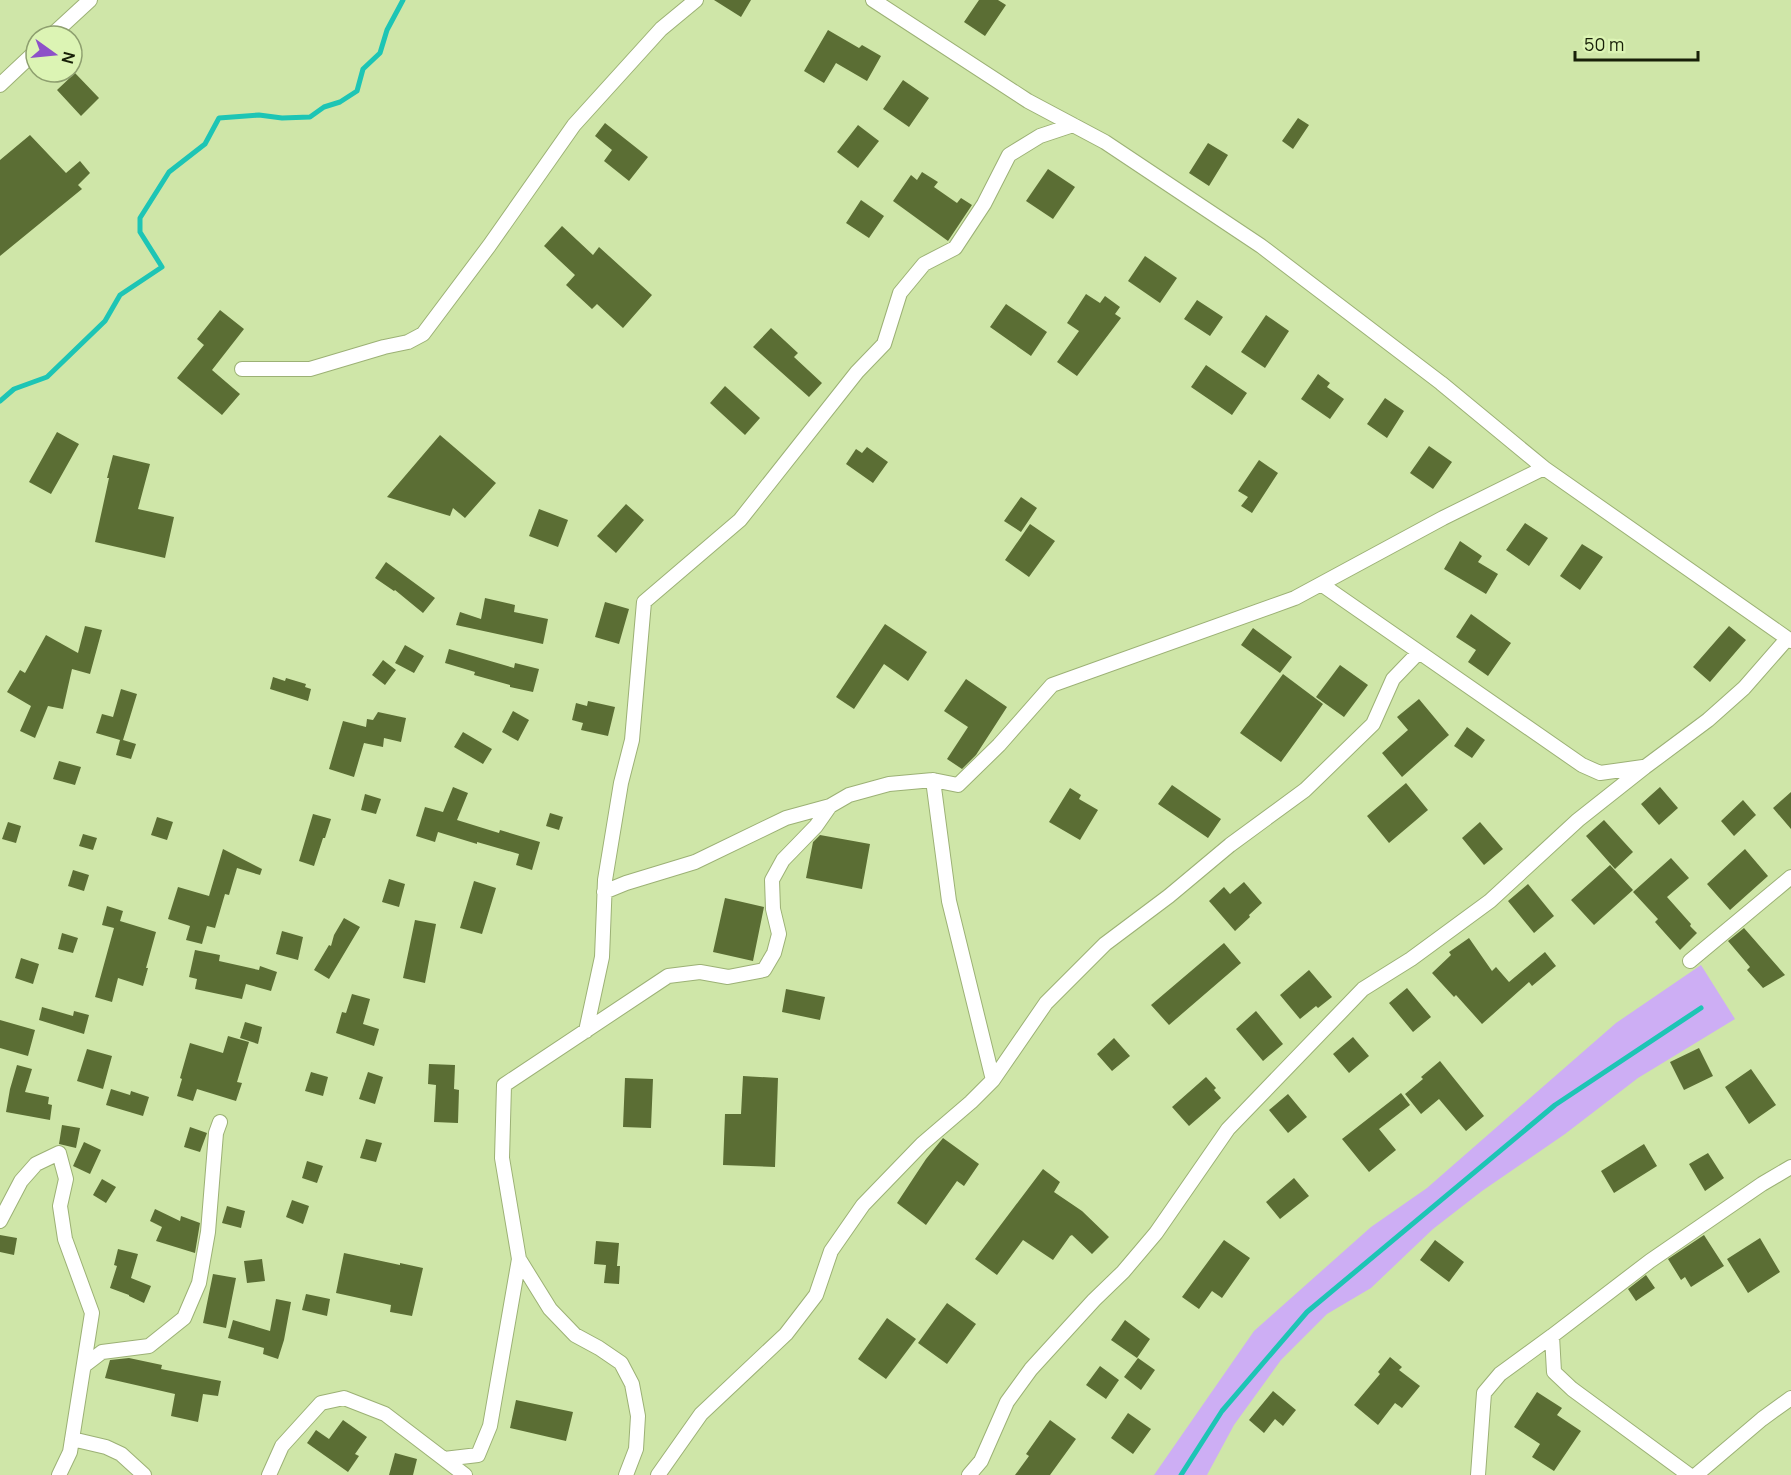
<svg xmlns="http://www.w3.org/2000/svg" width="1791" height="1475" viewBox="0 0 1791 1475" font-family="Manrope,sans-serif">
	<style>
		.green { fill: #cdaef4 }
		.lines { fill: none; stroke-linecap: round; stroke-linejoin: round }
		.stream { stroke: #1dc5b5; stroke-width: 5 }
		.building { fill: #5b6e34 }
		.street-casing { stroke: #9cb175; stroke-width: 16 }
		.street { stroke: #fff; stroke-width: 14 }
	</style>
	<rect width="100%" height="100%" fill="#cfe6a8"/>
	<path class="green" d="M1701,965l34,54 -97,59 -73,56 -83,57 -49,38 -62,59 -44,26 -46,46 -47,65 -27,50h-53l100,-144 117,-104 56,-39 189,-165z"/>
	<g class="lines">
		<path class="stream" d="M0,401l14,-12 33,-12 58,-56 15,-26 42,-28 -22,-35v-14l29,-46 36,-28 14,-26 40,-3 23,3 28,-1 14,-10 16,-5 17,-11 6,-22 17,-16 7,-23 16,-30
			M1181,1475l41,-64 85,-99 248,-207 146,-97"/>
	</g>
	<path class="building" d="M714,0h37l-10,17z
		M979,0h19l8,5 -21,31 -21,-14z
		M828,30l31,18 3,-3 19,11 -14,25 -31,-18 -12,20 -20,-12z
		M75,73l24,25 -18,18 -24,-26z
		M903,80l26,18 -20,29 -26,-18z
		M1298,118l11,7 -16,24 -11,-8z
		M605,123l43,34 -19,24 -25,-20 8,-11 -17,-14z
		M858,125l21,16 -21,27 -21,-16z
		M30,135l36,38 14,-12 10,12 -12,12 4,4 -82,67v-96z
		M1208,143l20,12 -19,31 -20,-13z
		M1048,169l27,18 -22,32 -27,-18z
		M922,172l16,10 -4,5 23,16 4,-5 11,7 -24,36 -55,-40 18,-26 6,5z
		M861,200l23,16 -15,22 -23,-15z
		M562,226l31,29 6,-8 53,48 -29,33 -26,-24 -5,5 -26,-24 9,-10 -31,-29z
		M1145,256l32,22 -17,25 -32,-22z
		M1086,294l14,9 5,-7 15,11 -5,7 6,4 -44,58 -20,-14 22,-31 -12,-8z
		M1197,300l26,17 -13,19 -26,-17z
		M1006,304l41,28 -16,24 -41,-29z
		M220,310l24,19 -32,41 28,24 -18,21 -45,-37 27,-33 -7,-6z
		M1266,315l23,16 -24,37 -24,-16z
		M771,328l27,25 -4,4 28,26 -13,14 -56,-50z
		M1206,365l41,28 -15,22 -41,-28z
		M1318,374l12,9 -3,4 17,12 -14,20 -29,-20z
		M725,386l35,32 -15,17 -35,-32z
		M1385,398l19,13 -17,27 -20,-14z
		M57,432l22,12 -28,50 -22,-12z
		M440,435l56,48 -31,35 -12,-10 -3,8 -63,-19z
		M1429,446l23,16 -19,27 -23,-16z
		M867,447l21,15 -15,21 -27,-19 10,-15 6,4z
		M113,455l37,9 -12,45 36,8 -9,41 -70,-16 14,-64h-2z
		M1259,460l19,13 -26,40 -11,-7 7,-9 -10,-6z
		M1021,497l16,11 -16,24 -17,-11z
		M626,504l18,16 -28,33 -19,-17z
		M539,509l29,11 -10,27 -29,-11z
		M1525,523l23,15 -19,28 -23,-16z
		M1030,524l25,17 -26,36 -24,-17z
		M1460,541l22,15 -4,6 20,12 -12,20 -42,-25z
		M1582,544l21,13 -23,33 -20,-14z
		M386,562l49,36 -12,15 -28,-23 -1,1 -19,-13z
		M485,598l30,7 -1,7 34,7 -5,25 -87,-19 4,-13 21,7z
		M605,602l24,7 -10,35 -24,-7z
		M1471,614l40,29 -23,33 -20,-14 8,-12 -20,-13z
		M885,624l42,28 -19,29 -24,-17 -30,45 -18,-12z
		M85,626l17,4 -12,44 -18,-5 -9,40 -15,-3 -13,32 -15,-7 11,-25 -24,-14 13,-22 5,3 21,-38 32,18z
		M1729,626l17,14 -36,42 -17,-15z
		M1253,628l39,29 -12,16 -39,-28z
		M405,645l19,11 -10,17 -19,-10z
		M449,649l65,19 1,-5 24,6 -6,23 -23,-5v-2l-36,-10 1,-3 -30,-9z
		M383,660l13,10 -11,15 -13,-10z
		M1340,665l28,20 -24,32 -28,-20z
		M1283,674l40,30 -42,58 -41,-29z
		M273,677l12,4 1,-3 20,6 -1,3 6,2 -3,12 -38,-12z
		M966,679l41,28 -31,48 -14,14 -15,-10 21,-32 -24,-16z
		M121,689l16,5 -14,46 13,4 -5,15 -15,-4 4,-15 -24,-7 6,-19 11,3z
		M1419,699l30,36 -47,42 -20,-24 26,-23 -11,-13z
		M588,701l27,6 -7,29 -27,-6 2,-7 -11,-3 4,-17 11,3z
		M513,711l16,9 -11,21 -16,-9z
		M378,712l28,6 -5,24 -17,-4 -1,9 -19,-4 -10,34 -25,-8 14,-48 23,6 1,-8 6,1z
		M1467,727l18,13 -13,18 -18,-12z
		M463,732l29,17 -9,15 -29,-17z
		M59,761l22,6 -6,18 -22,-6z
		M1406,783l22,27 -39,33 -22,-27z
		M1172,785l49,34 -13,19 -50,-34z
		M453,787l15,6 -11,27 42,13 1,-3 40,12 -8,28 -16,-5 3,-11 -42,-12v2l-39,-12 -3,10 -19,-6 9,-29 18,5z
		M1660,787l18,21 -19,17 -18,-21z
		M1070,788l11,7 -2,4 19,11 -18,30 -31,-18z
		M1791,792v37l-18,-21z
		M365,794l16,5 -5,15 -15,-4z
		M1743,800l13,15 -22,21 -13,-15z
		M550,813l13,4 -4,13 -13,-4z
		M313,814l18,5 -6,19h-2l-9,28 -15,-5z
		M157,817l16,5 -6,18 -16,-5z
		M1604,820l29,32 -18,17 -29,-33z
		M8,822l13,4 -5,17 -14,-4z
		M1480,822l23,27 -19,16 -22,-27z
		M83,834l14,4 -4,12 -14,-4z
		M820,835l50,9 -8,45 -56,-11 7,-36z
		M223,849l39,20 -2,6 -23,-7 -8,27 -4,-1 -10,34 -8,-2 -5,18 -16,-4 4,-14 -22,-7 10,-32 31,9z
		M1745,849l23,27 -38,34 -23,-26z
		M1671,858l18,20 -22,19 24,27 -1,2 7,7 -17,17 -25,-28 3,-3 -25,-27z
		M1610,865l23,25 -39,35 -23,-25z
		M73,870l16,5 -5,16 -16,-5z
		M389,879l16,5 -6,23 -17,-5z
		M474,881l22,7 -14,46 -22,-6z
		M1244,882l18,21 -13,12 1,2 -15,14 -26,-30 15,-14 6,7z
		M1528,884l26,32 -20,17 -26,-32z
		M725,898l39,9 -11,54 -40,-9z
		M107,906l16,5 -3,10 36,11 -10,36h2l-5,18 -25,-8 -6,24 -17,-5 19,-69 -12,-3z
		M344,918l16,9 -31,52 -15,-9 15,-25 2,1 3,-11z
		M415,920l21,4 -11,59 -22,-5z
		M1744,928l41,47 -22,13 -16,-18 3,-3 -22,-26z
		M282,931l21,6 -5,23 -22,-6z
		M62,933l16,5 -5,15 -15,-4z
		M1469,938l23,33 4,-4 13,15 36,-30 11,14 -24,20 -3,-4 -47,42 -26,-29 -2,2 -22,-24 19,-18 -2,-3z
		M1224,943l17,20 -72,62 -18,-20z
		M195,950l25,5 -1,6 40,9 1,-4 17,6 -6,19 -25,-7 -4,15 -47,-10 2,-10 -8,-2z
		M21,958l18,6 -6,20 -18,-6z
		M1309,970l23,27 -14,11 -2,-2 -16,13 -20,-24z
		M1407,988l24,29 -18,15 -24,-29z
		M786,989l39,8 -5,23 -38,-8z
		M352,994l18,5 -7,25 16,5 -5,17 -38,-13 6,-21 4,1z
		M42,1007l31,9 1,-5 15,4 -5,19 -45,-14z
		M1256,1011l27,33 -20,17 -27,-32z
		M0,1020l35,10 -7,26 -28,-8z
		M245,1022l17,5 -4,17 -18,-6z
		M228,1036l21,6 -12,40 5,1 -6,18 -39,-12 -4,12 -16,-5 5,-17 -2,-1 10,-35 33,10z
		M1353,1037l16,19 -20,17 -16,-19z
		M1114,1038l16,18 -18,15 -15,-17z
		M1699,1048l14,28 -29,14 -14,-28z
		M87,1049l25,7 -9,33 -26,-8z
		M1440,1061l44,55 -18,15 -27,-32 -18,15 -16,-20 18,-15 -2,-2z
		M429,1064l26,1 -1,24 5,1 -1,33 -24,-1 2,-37 -8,-1z
		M17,1065l15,4 -7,23 24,5 -1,7 4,1 -2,15 -44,-8 4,-23z
		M1751,1069l25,36 -27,19 -24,-37z
		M311,1072l17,5 -5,19 -18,-5z
		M368,1072l15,5 -8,27 -16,-5z
		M743,1076l35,2 -3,89 -52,-2 2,-51h16z
		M1206,1077l10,11 -2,2 7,8 -32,28 -17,-19z
		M625,1078l28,1 -2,49 -28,-1z
		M111,1089l19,6 1,-4 18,6 -6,19 -37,-11z
		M1401,1093l9,12 -31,24 17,21 -27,22 -27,-33z
		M1288,1094l19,23 -19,16 -19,-23z
		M62,1125l18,3 -4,20 -17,-4z
		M190,1127l17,6 -7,19 -16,-5z
		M943,1138l36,26 -15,22 -7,-5 -31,44 -29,-22 29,-44z
		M366,1139l16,4 -6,19 -16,-4z
		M84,1142l17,8 -11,24 -17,-8z
		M1644,1144l13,22 -43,27 -13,-22z
		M1708,1153l16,25 -19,13 -16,-27z
		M307,1161l16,5 -6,17 -15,-5z
		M1043,1169l17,13 -6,10 28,19 27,26 -17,17 -20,-19 -2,1 -17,24 -30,-20 -26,35 -22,-16z
		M1294,1178l15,18 -29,23 -14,-17z
		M102,1179l14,8 -10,16 -13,-8z
		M292,1200l17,6 -6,18 -17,-7z
		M227,1206l18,5 -4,17 -19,-5z
		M155,1209l25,12 1,-5 19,7 -5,30 -39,-12 6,-14 -12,-6z
		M0,1235l17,3 -3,17 -14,-3z
		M1704,1235l20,31 -33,21 -6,-10 -4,3 -13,-21z
		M1760,1238l20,34 -32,21 -21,-34z
		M1224,1240l26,18 -28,40 -10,-7 -13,18 -17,-12z
		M1435,1240l29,22 -15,20 -29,-22z
		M596,1241l23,2 -2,23h3l-1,18 -15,-1 2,-18 -12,-1z
		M118,1249l20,5 -7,24 20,8 -7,17 -15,-7v-1l-19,-7 7,-22 -3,-1z
		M344,1253l56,12v-2l23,5 -11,48 -22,-4 1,-7 -55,-12z
		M262,1259l3,22 -18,2 -3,-22z
		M213,1274l23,4 -10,50 -23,-5z
		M1646,1275l9,13 -19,13 -8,-12z
		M306,1294l24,5 -3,17 -25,-6z
		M276,1299l15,3 -7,38 -6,19 -15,-5 1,-6 -36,-10 5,-18 37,11z
		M947,1303l29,21 -29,40 -29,-21z
		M887,1318l29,21 -30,40 -28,-20z
		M1125,1320l25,19 -13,19 -26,-18z
		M1390,1357l12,10 -3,3 21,16 -18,22 -7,-5 -17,22 -24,-20 26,-31 -2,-2z
		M129,1358l33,7 -1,4 60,12 -3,15 -15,-2 -5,28 -27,-6 4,-22 -70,-16 5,-18z
		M1138,1358l17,12 -14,20 -17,-13z
		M1100,1366l19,14 -13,19 -20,-14z
		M1273,1391l23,19 -13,16 -8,-7 -11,14 -15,-13z
		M1537,1392l25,16 -5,7 24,16 -27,40 -22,-14 8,-13 -26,-17z
		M516,1400l57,12 -7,29 -56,-13z
		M1128,1413l23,16 -18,25 -22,-16z
		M343,1420l24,17 -12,17 4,2 -11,16 -41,-29 9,-13 13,9z
		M1050,1420l26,19 -26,36h-35l14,-19 -3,-2z
		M395,1453l22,6 -4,16h-24z"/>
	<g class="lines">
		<defs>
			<path id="street" d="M873,0l155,101 77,41 156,104 180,137 103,85 247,173
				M51,36l39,-36
				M0,85l36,-34
				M242,369h68l74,-22 24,-5 15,-8 66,-88 85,-121 87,-96 35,-29
				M1321,584l261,181 18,8 43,-6
				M933,780l16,121 44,179
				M604,892l22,-9 69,-21 91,-44 44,-12
				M1690,961l101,-84
				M586,1031l16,-74 3,-77 16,-97 11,-43 12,-138 96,-82 117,-148 27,-28 16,-51 24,-29 31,-16 29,-44 25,-49 31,-19 33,-11
				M0,1221l21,-40 15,-17 23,-11 7,26 -6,27 5,33 27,74 -22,139 -11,23
				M1552,1336l2,36 18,17 117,86
				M85,1365l17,-13 47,-6 35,-28 15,-35 9,-51 8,-99 4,-11
				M72,1439l34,8 15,7 23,21
				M444,1459l34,-4 12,-29 29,-167
				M269,1475l13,-29 39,-43 23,-5 41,16 80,61
				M626,1475l10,-26 2,-33 -6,-32 -11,-21 -22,-15 -24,-13 -25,-26 -31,-50 -17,-101 2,-73 164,-109 32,-4 28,5 36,-7 10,-17 5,-19 -6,-25 -1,-29 11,-20 33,-34 14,-20 19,-11 40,-11 44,-4 25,5 41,-40 53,-60 243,-87 148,-80 101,-50
				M658,1475l43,-61 85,-80 30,-39 15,-44 32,-46 59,-61 49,-42 22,-22 53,-77 59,-59 64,-48 61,-51 75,-55 68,-66 20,-45 26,-27
				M969,1475l12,-14 26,-59 24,-33 63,-69 29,-28 33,-39 72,-104 135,-140 48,-30 79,-58 88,-81 67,-53 63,-47 36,-32 43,-49
				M1478,1475l6,-82 16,-19 52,-38 98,-75 112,-77 29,-17
				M1696,1475l66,-56 29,-21"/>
		</defs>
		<use href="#street" class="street-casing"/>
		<use href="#street" class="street"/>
	</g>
	<g transform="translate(54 54) rotate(105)"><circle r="28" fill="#dcf4b4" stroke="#8e9f6f" stroke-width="1.5"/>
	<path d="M0-4.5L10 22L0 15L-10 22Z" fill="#8d51c8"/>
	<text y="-9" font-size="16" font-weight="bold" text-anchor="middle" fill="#182008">N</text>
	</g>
	<path d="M1575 51v9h123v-9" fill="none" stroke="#182008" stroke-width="3"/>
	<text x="1584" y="51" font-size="18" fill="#182008" stroke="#dcf4b4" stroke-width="4.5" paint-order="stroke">50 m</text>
</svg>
